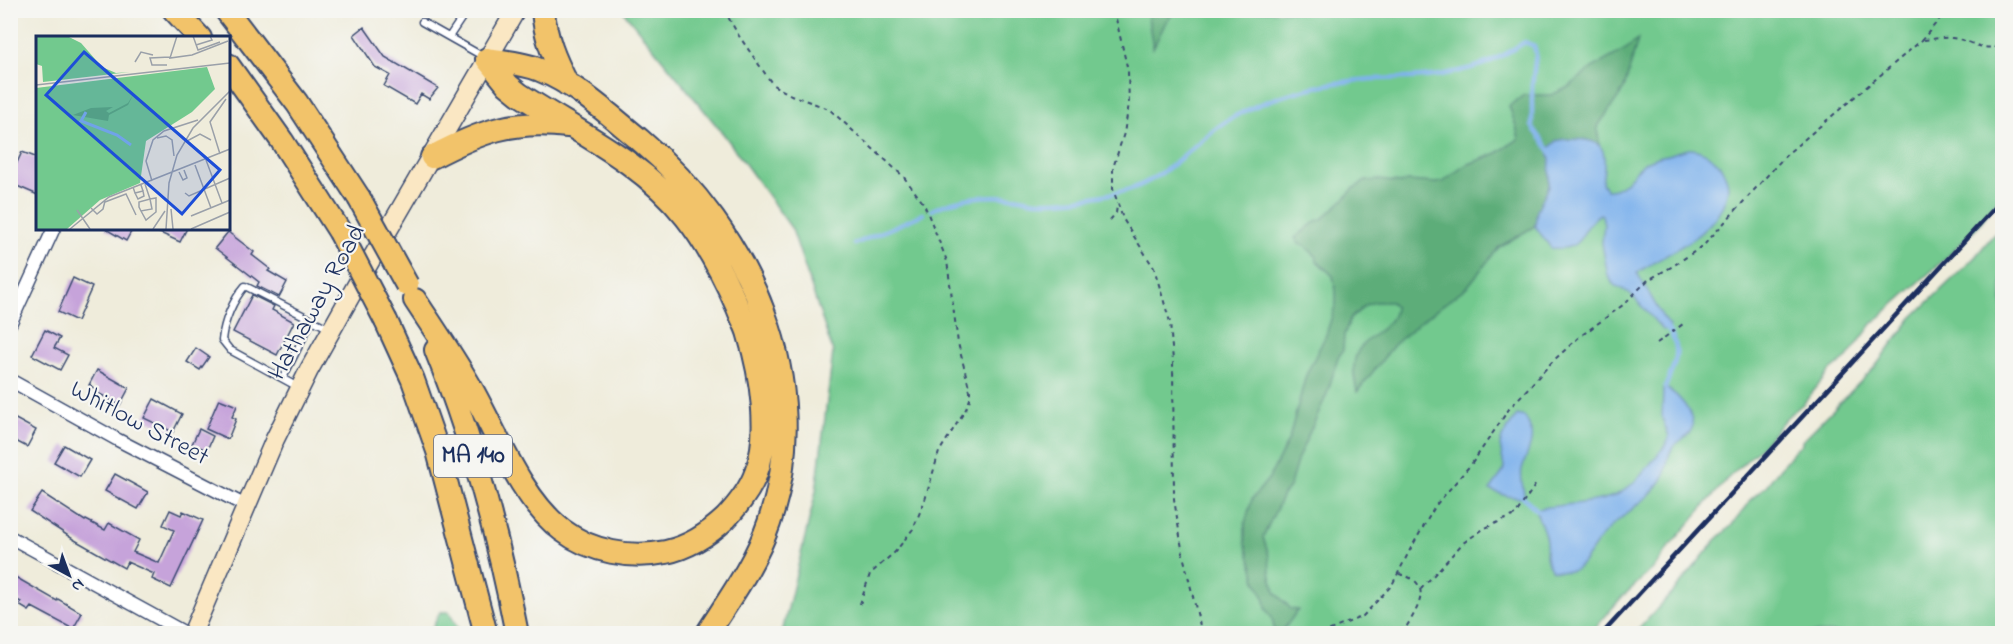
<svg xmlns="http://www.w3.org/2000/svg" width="2013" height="644" viewBox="0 0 2013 644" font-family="'Indie Flower',sans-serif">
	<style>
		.green { fill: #72c98e; stroke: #467c76; stroke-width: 1.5 }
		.forest { fill: #5dad79; stroke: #3c6e6c; stroke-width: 1.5 }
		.water { fill: #7fb2ec; stroke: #4d70a5; stroke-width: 1.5 }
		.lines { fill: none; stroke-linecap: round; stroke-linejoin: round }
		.stream { stroke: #7fb2ec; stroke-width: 4.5 }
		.building { fill: #c6a3da }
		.lane-casing { stroke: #3b4b71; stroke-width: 9 }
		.street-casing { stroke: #3b4b71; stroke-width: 15 }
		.secondary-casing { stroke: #3b4b71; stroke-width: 21 }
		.highway-casing { stroke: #3b4b71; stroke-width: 26 }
		.path { stroke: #3b4b71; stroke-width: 2; stroke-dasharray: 4.5 4.5; stroke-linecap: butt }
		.lane { stroke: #fff; stroke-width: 6 }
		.street { stroke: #fff; stroke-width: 12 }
		.secondary { stroke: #fae7c3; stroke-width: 18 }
		.highway { stroke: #f2c36a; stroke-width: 22 }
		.rail { stroke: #1b2f5e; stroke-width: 4.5 }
		.highway-bridge-casing { stroke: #3b4b71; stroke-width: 26; stroke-linecap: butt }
		.highway-bridge { stroke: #f2c36a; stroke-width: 22 }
		.labels { text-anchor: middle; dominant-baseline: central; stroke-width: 4.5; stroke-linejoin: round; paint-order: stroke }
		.shield { fill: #f6f6f2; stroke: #5d6b8a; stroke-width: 1.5 }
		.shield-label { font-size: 24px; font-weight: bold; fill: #1b2f5e }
		.street-label { font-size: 26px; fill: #1b2f5e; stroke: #f6f6f2 }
		.inset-river { fill: none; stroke: #7fb2ec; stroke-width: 3 }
		.inset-road { fill: none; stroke: #9aa0a9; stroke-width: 1.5 }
		.view { fill: #1d4ed8; fill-opacity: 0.15; stroke: #1d4ed8; stroke-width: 3 }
		.inset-edge { fill: none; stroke: #1b2f5e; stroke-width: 3 }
	</style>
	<rect width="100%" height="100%" fill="#f6f6f2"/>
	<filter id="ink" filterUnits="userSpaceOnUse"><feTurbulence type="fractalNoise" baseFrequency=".0167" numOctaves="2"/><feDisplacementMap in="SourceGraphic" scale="12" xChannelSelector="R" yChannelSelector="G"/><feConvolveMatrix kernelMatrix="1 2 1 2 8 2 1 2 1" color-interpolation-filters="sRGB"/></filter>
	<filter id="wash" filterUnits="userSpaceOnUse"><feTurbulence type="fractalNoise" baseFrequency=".008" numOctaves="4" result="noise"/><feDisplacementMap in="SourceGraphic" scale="24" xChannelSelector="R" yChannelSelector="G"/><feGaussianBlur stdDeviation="1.35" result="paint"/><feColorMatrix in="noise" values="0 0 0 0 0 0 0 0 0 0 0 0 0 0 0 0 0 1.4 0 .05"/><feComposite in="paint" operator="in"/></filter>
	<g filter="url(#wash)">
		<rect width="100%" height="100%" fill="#efecdb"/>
		<path class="green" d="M623,11h1379v179l-7,13 -16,22 -34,34 -73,65 -25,34 -18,14 -25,31 -18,15 -23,27 -33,31 -61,71 -14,20 -34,31 -30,35h-809l34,-142 17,-139 -41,-123 -67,-93z
			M2002,229v404h-367l46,-50 35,-43 15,-14 16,-20 2,-5 17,-15 25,-32 11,-10v-3l73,-74 37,-49 63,-61 18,-22z
			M440,612h9l11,21h-30z"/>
		<path class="forest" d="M1147,11h28l-9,11 -13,26z
			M1638,39l-14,50 -26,37 1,19 -14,-6 -35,21 -1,26 -12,25 -2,15 -36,21 -31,39 -49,37 -25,22 -37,47c-2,-11 -5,-22 -2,-33 5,-24 39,-28 40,-52l-4,-5h-17l-8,3 -16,14 -6,16 -1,15 -5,8 -11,36 -29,64 -9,30 -6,7 -20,42 6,19 1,16 5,20 16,17 7,1 -17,23h-6l-3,-15 -6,-9 -1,-9 -9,-19 -2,-10 -9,-28v-20l7,-24 17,-21 20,-39 17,-64 20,-40 10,-32v-11l-3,-16 -16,-15 -1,-5 -11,-10 -6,-3 -4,-5 21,-17 6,-2 22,-20 10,-11 12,-7 14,-1 21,3 7,-2 28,2 7,-1 21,-16 33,-13 22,-14 -3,-13 -7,-20 15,-11h27l16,-7 25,-20 34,-19z"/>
		<path class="water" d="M1565,139c39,0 43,6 37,44l5,7c18,1 26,-20 39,-28 6,-4 15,-6 22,-7 7,-2 15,-6 22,-6 11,0 25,9 31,18 6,11 9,18 5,30 -12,39 -58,55 -89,76l25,43 8,10 -2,3 -5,1 -33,-37 -16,-8 -6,-9 -6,-33 2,-18 -2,-10 -2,-1c-23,15 -12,37 -49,34l-16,-22 2,-15 12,-25 1,-26 -2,-11 9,-8z
			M1665,388c12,5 30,25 27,40 -2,8 -14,13 -19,19 -7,9 -5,21 -10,31 -14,24 -42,35 -60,57 -7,8 -19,30 -28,35 -7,3 -16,1 -23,0 -10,-15 -4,-15 -6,-29 -1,-10 -6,-19 -10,-29l2,-3c25,-6 60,-4 82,-16 18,-10 31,-31 45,-47l4,-10 -7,-18 1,-28z
			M1517,415l8,2c13,21 3,32 -3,52 -2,8 1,18 2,25l-3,4 -14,-2 -17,-6 13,-18 1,-5 -4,-22 2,-8z"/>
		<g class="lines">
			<path class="stream" d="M932,210c26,-13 51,-15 80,-13 9,0 17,4 26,4 28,1 59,-4 86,-10 47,-12 75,-58 117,-78 40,-20 87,-31 131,-34 24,-1 50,0 73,-5 14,-3 31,-6 44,-12 12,-5 24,-13 36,-20l9,4 2,8 -4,32v40l20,28
				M855,244l68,-30
				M1665,388c9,-25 20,-37 1,-61
				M1523,497l14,13"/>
		</g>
		<g id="blocks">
			<path class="building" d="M364,27l21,30 53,31 -9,11 -8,-5 -6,10 -31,-18 6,-11 -15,-8 -21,-32z
				M22,152l16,6v37l-28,-12v-5z
				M104,228h29l-7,13z
				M149,228h38l-7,14z
				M228,232l26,20 -2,3 18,14 -2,2 19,11 -8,15 -22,-11 2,-4 -44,-34z
				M73,278l19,9 -15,34 -19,-9z
				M252,295l22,11 -2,4 22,12 -17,33 -44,-23z
				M45,330l15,8 -6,10 14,7 -8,15 -28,-15z
				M196,348l13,9 -9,13 -13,-8z
				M97,370l32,18 -9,17 -24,-13 1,-2 -8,-5z
				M154,399l28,15 -9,18 -29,-14z
				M219,399l18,7 -5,11 4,2 -8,20 -22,-10z
				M10,416l26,14 -9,17 -17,-9z
				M199,429l14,7 -6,14 -15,-6z
				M64,445l26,15 -10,17 -26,-15z
				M115,474l33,18 -10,17 -33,-18z
				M42,493l43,28 1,-1 19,10 4,-7 30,17 -6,12 26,11 15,-33 -11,-5 7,-15 11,5 2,-4 20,9 -32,68 -19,-9 2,-5 -27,-12 -3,6 -51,-29 -43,-28z
				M10,574l47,27 1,-2 24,14 -9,16 -41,-22 -3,4 -10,-6 2,-3 -11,-6z"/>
		</g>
	</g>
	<g filter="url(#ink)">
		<use href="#blocks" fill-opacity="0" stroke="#3b4b71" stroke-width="1.5"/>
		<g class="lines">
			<defs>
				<path id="lane" d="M422,22l62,35
					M449,37l18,-27
					M283,378l29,-58
					M298,387l-68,-37 -8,-10c2,-19 11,-40 23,-54l85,43"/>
				<path id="street" d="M10,324l44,-96
					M10,380l108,60 128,66
					M10,537l177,97"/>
				<path id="secondary" d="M192,634l83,-195 34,-69 56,-100 151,-260"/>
				<path id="highway" d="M174,10l26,28
					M226,10l71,93 62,95
					M543,10c2,28 12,50 24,74
					M487,59c18,3 37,4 53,11 38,15 69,45 100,70 110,92 177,242 129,383 -14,41 -39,75 -62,111
					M228,65l54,76 58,91
					M432,157c48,-25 80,-38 136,-31
					M415,300c19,29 39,58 56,88 25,44 50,111 91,142 29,22 69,29 104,22 23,-5 43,-18 60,-34 12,-13 24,-28 30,-45 15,-39 5,-99 -7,-138 -2,-9 -8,-18 -11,-27 -14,-32 -30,-63 -52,-91 -44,-56 -109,-85 -167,-123l-11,-9 -21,-26
					M386,321l27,59 25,71 48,183
					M436,350c37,91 62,187 81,284"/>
			</defs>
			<use href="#lane" class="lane-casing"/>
			<use href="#street" class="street-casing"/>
			<use href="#secondary" class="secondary-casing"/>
			<use href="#highway" class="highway-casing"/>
			<path class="path" d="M724,10l15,26 34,49 18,10 38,14 74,67 21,28 23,57 11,82 12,48v8l-4,10 -27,43 -14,48 -12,29 -18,23 -25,22 -11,33
				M1114,10l14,61 1,33 -5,29 -11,35v21l10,30 31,49 16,54 3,39 1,138 9,56 19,79
				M1924,40c9,-1 19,-3 28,-2 20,2 29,15 50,7
				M1110,220l6,-7 1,-7
				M1657,343l26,-19
				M1399,574c39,9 16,38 3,60
				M1421,589l42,-46 22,-15 30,-13 21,-31
				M1321,634l42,-18 29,-31 19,-37 25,-43 37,-43 36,-53 43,-47 26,-24 45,-33 25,-25 25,-14 30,-20 84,-92 135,-114 25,-30"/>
			<use href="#lane" class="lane"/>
			<use href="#street" class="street"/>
			<use href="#secondary" class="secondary"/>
			<use href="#highway" class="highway"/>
			<path class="rail" d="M1602,634l400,-434"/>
			<defs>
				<path id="highway-bridge" d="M359,198l48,87
					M340,232l46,89"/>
			</defs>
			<use href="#highway-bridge" class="highway-bridge-casing"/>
			<use href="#highway-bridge" class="highway-bridge"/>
		</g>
	</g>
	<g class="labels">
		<rect class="shield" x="434" y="435" width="78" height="42" rx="4.5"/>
		<g class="shield-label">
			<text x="473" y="456">MA 140</text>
		</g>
		<g class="street-label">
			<text transform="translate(318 303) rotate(-61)">Hathaway Road</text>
			<text transform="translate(139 424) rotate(28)">Whitlow Street</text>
		</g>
	</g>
	<g transform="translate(36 36)">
		<rect width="194" height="194" fill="#efecdb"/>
		<path d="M0,0h31l14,7 21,24 14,6 14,-1 -87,10 -1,-16 -6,-2zM171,31l8,22 -23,23 -46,29 -6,42 -40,17 -33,29h-31v-141z" fill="#72c98e"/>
		<path d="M97,59l-5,10 -19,10 -1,6 -35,-6 18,-7 22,-1 -7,4 3,2 19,-10z" fill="#5dad79"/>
		<path class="inset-river" d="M50,76l-5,9 36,14 14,10"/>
		<path class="inset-road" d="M141,0l-7,22 22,-3 36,-14M157,0l5,14 22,-8M160,9l16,-5 -2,-4M99,26l6,-10 12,3M131,29h-15l-2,-7 20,-1M0,49l194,-22M121,102l9,-2 6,4 2,16M151,105l13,-7 11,6M184,118l-10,-32 16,-23M170,124l16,43M159,129l16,43M143,136l4,8 4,-2 -3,-8M116,145l-6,-20 7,-21 11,-9 34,-11M97,151l2,6 8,-2 -2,-6M99,157l3,6 6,-3 -1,-5M149,157l4,3 41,-18M69,166l21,-8 10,21M55,172l6,6 6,-5 2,-8M135,173l2,20M41,174l13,19M105,175l5,9 10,-8v-14l-6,1 -11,3v5l2,4 11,-2 -2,-10 -5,-15M155,180l39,-16M34,193l39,-32 121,-48M117,193l12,-18M130,193l3,-46 8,-28 16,-27 37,-37M155,193l39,-17"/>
		<path class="view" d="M48,16l136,118 -38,44 -136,-119z"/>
		<rect width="194" height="194" class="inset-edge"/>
	</g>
	<rect width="2013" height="644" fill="none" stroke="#f6f6f2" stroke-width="36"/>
	<g transform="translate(69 575) rotate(139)" stroke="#f6f6f2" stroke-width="4.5" paint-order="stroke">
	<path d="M0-4.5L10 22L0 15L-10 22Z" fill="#1b2f5e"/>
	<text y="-9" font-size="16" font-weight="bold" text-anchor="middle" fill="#1b2f5e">N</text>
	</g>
</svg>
